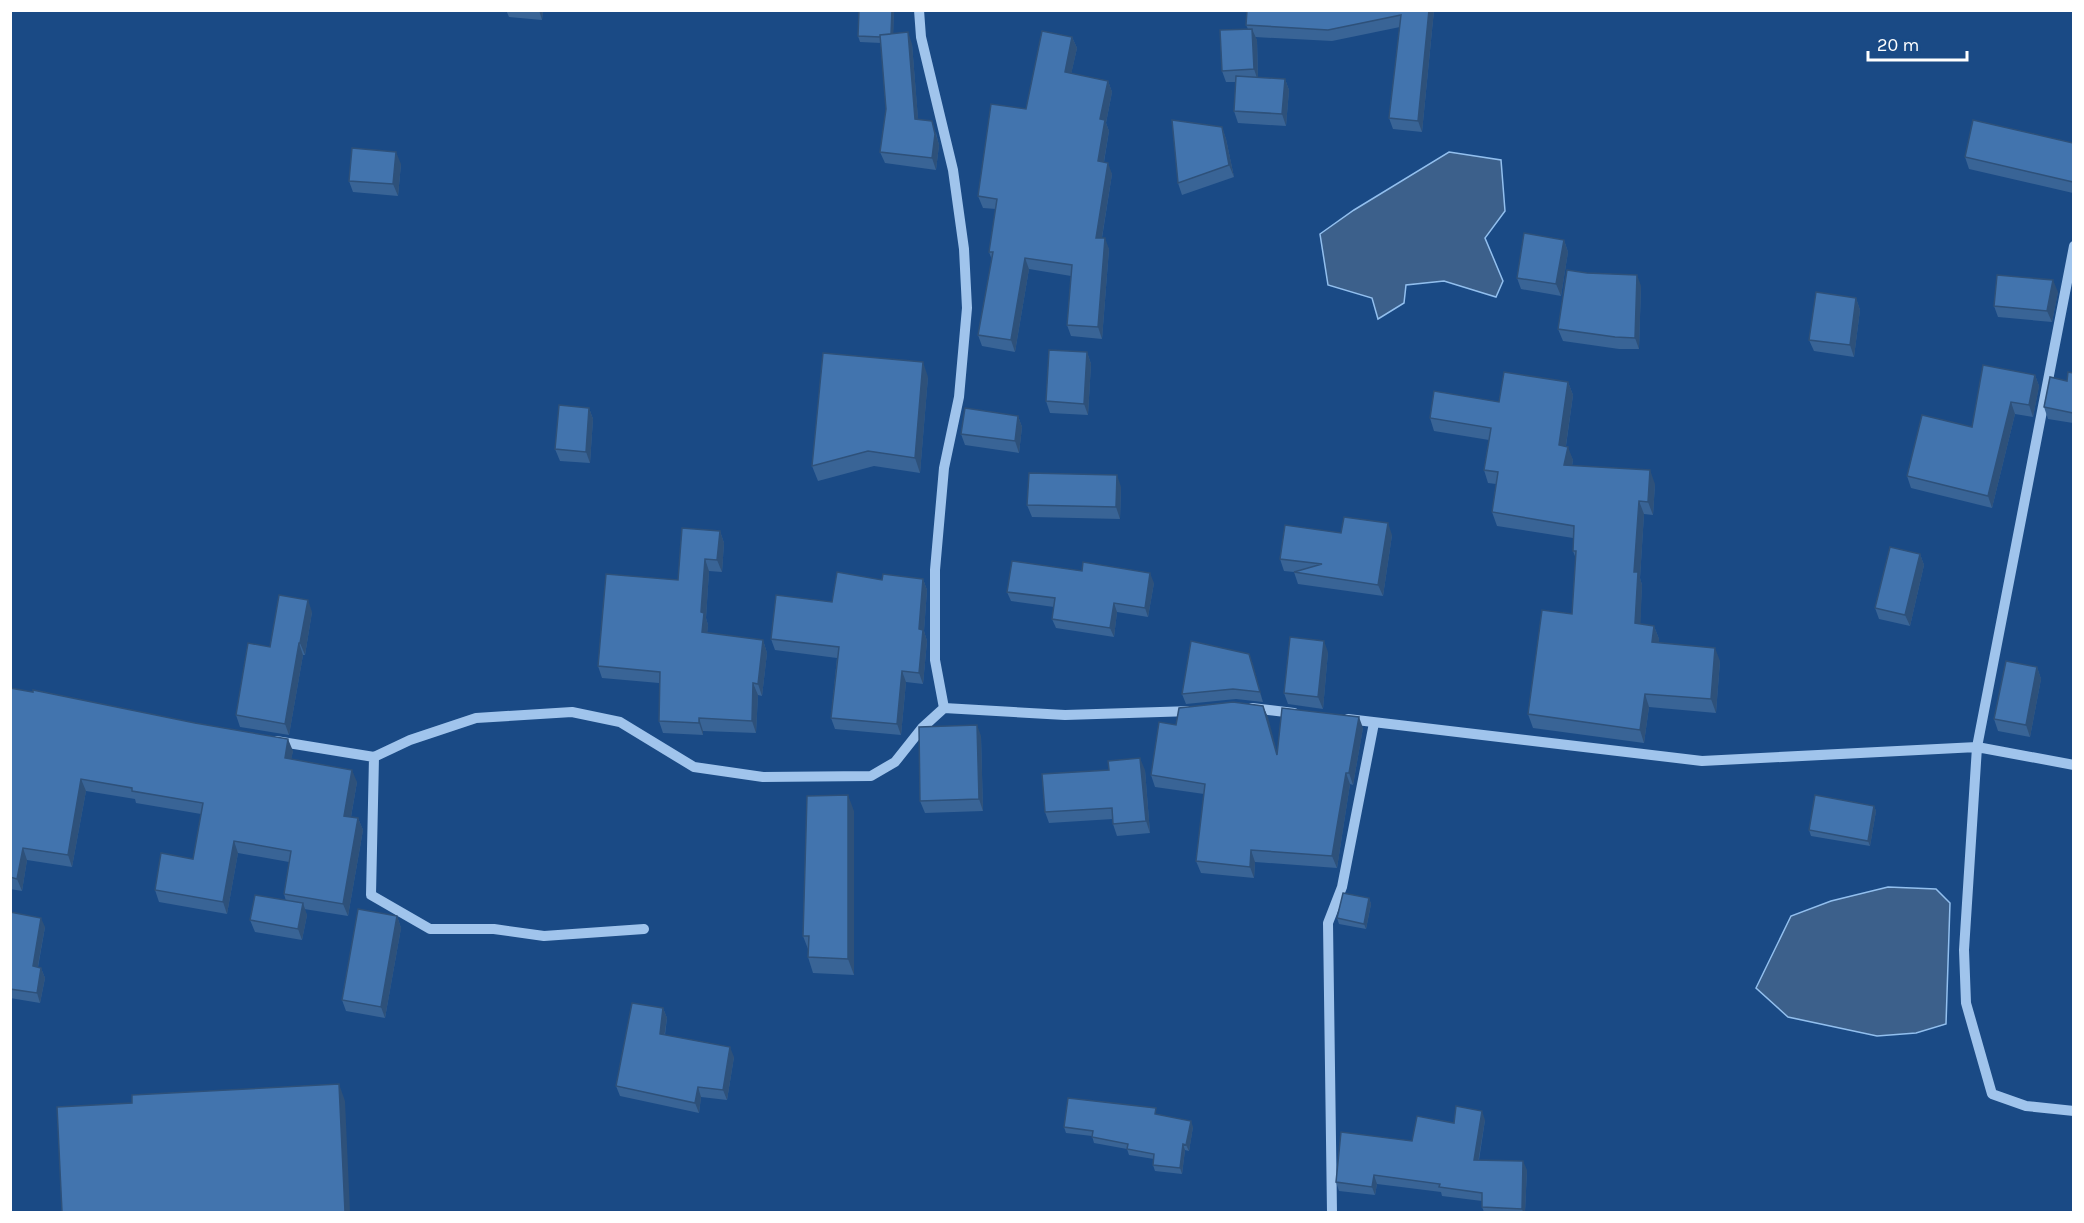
<svg xmlns="http://www.w3.org/2000/svg" width="2084" height="1223" viewBox="0 0 2084 1223" font-family="Karla,sans-serif">
	<style>
		.water { fill: #3c608b; stroke: #92bfee; stroke-width: 1.5 }
		.lines { fill: none; stroke-linecap: round; stroke-linejoin: round }
		.minor { stroke: #a0c4ec; stroke-width: 10 }
		.wall { fill: #396496 }
		.shaded-wall { fill: #2e517a }
		.building { fill: #4274ae; stroke: #2e517a; stroke-width: 1.5 }
	</style>
	<rect width="100%" height="100%" fill="#1a4a85"/>
	<path class="water" d="M1449,152l52,8 4,51 -20,27 18,43 -7,16 -52,-16 -38,4 -2,18 -26,16 -6,-21 -44,-13 -8,-51 34,-24z
		M1888,887l48,2 14,14 -4,121 -30,9 -39,3 -89,-19 -32,-29 35,-72 40,-15z"/>
	<g class="lines">
		<path class="minor" d="M919,10l2,27 32,133 11,79 3,59 -8,89 -15,71 -9,102v90l9,48 121,7 127,-4
			M2074,246l-97,501 -13,203 2,53 26,91 34,12 48,5
			M1252,708l42,5
			M1348,719l354,42 275,-14 97,18
			M276,741l98,16 36,-17 66,-22 96,-6 48,10 74,45 69,10 108,-1 24,-14 27,-34 22,-20
			M374,757l-3,138 59,34h64l50,7 100,-7
			M1332,1212l-4,-289 14,-36 32,-164"/>
	</g>
	<path class="wall" d="M506,10h37l-1,10 -33,-3z
		M859,10h35l-1,24 19,10 6,75 18,14 3,12 -3,25 -51,-7 -5,-11 6,-43 -5,-66 -21,-1 -2,-6z
		M1247,10h187l-12,122 -29,-3 -4,-11 11,-91 -68,14 -77,-4 2,3 1,37 27,2 4,11 -3,36 -48,-3 -4,-12 2,-29h-10l-4,-11 26,-42 -2,-4z
		M1072,37l5,11 -6,26 37,7 4,11 -6,31 3,8 -5,31 8,12 -10,64 7,11 -7,90 -31,-3 -4,-11 4,-49 -42,-7 -14,83 -33,-6 -4,-11 14,-75 -3,-8 7,-43 -13,-1 -5,-12 48,-87z
		M1222,127l4,12 8,38 -52,18 -4,-12z
		M2073,143v50l-104,-24 -4,-12z
		M401,164l-3,32 -45,-4 -4,-11z
		M1564,240l4,12 -7,44 -40,-7 -4,-11z
		M1641,286l-2,63h-20l-56,-8 -5,-12z
		M2058,292l-6,30 -54,-5 -4,-11z
		M1856,298l4,12 -6,47 -40,-6 -5,-11z
		M1087,352l4,12 -3,51 -38,-2 -4,-12z
		M2073,373v50l-25,-4 -4,-12z
		M2035,375l4,11 -6,31 -18,-3 -23,94 -81,-20 -4,-12 65,-49z
		M928,377l-8,96 -46,-7 -56,15 -6,-15z
		M1568,382l5,13 -7,51 7,14 -1,6 83,18 -2,31 -9,-1 -4,64 2,7 -2,39 14,2 5,13 -1,4 62,18 -4,52 -67,-6 -5,36 -111,-15 -5,-14 44,-100 4,-55 -3,-8v-13l-76,-12 -5,-14 4,-28 -8,-1 -4,-13 5,-30 -55,-9 -4,-13 69,-16z
		M589,408l4,11 -3,44 -30,-2 -5,-12z
		M1018,416l4,11 -3,26 -54,-8 -4,-11z
		M1121,487l-1,32 -88,-2 -5,-12z
		M720,531l4,12 -2,29 -13,-1 -3,47 2,7 -1,8 56,7 4,13 -5,43 -4,-1 -2,38 -53,-2v4l-40,-2 -4,-12v-38l-57,-5 -4,-12 80,-86z
		M1392,535l-9,61 -85,-12 -4,-12 -10,-1 -4,-12z
		M1920,554l4,11 -14,61 -31,-7 -4,-11z
		M923,579l4,11 -3,41 3,10 -4,43 -17,-2 -5,53 -66,-6 -4,-11 6,-60 -62,-8 -4,-11 61,-37 50,-22z
		M1154,583l-6,34 -31,-5 -3,25 -58,-9 -4,-9 2,-12 -43,-6 -4,-9z
		M312,612l-7,43h-2l-14,80 -49,-8 -4,-12 34,-68z
		M1328,652l-5,57 -35,-5 -4,-11z
		M1249,654l14,48 -27,-3 -50,5 -4,-10z
		M2037,667l4,12 -11,58 -32,-6 -4,-12z
		M10,688l283,63 -2,8 66,23 -6,35 7,1 5,12 -15,86 -44,-7 3,6 -5,25 -47,-8 -5,-12 36,-19 -2,-7 5,-32 -51,-9 -11,61 -68,-12 -4,-12 38,-31 8,-45 -65,-11 -1,-4 -49,-8 -14,76 -45,-7 -5,31 -12,-2z
		M1263,706l14,47 86,-25 -10,57 -3,-1 -13,84 -82,-6 -1,16 -53,-5 -5,-12 8,-67 -49,-7 -4,-12 25,-50z
		M981,736l2,75 -58,2 -5,-12z
		M1145,770l5,63 -33,3 -4,-12v-5l-64,4 -4,-11z
		M1874,806l2,5 -6,35 -59,-10 -2,-6z
		M854,811v164l-41,-2 -5,-16v-8l-5,-13z
		M1369,898l2,6 -5,25 -27,-5 -2,-6z
		M10,912l35,15 -7,40 3,1 4,10 -5,25 -30,-5z
		M397,916l4,12 -16,90 -39,-7 -4,-11z
		M663,1008l4,10 -2,17 69,22 -7,43 -26,-3 -2,16 -79,-17 -4,-10z
		M1158,1114l35,13 -4,24 -4,-1 -3,24 -27,-3 -2,-6 1,-6 -25,-4 -2,-6 -33,-6 -2,-7 -26,-3 -2,-6z
		M1485,1120l-6,40 48,10 -2,42h-41l-2,-5v-6l-40,-5 -1,-4 -64,-8 -2,11 -36,-4 -3,-9 76,-41 42,-18z"/>
	<path class="shaded-wall" d="M539,10h4l-1,10z
		M892,10h2l-1,33 -2,-5z
		M1429,10h5l-12,122 -4,-11z
		M1252,29l5,11 1,41 -4,-12z
		M908,32l4,12 7,86 -4,-11z
		M1072,37l5,11 -8,36 -4,-12z
		M1285,79l4,11 -3,36 -4,-12z
		M1108,81l4,11 -6,31 3,8 -7,41 -4,-11 2,-42z
		M932,121l7,24 -3,25 -4,-12z
		M1222,127l4,12 8,38 -5,-12z
		M396,152l5,12 -3,32 -5,-12z
		M1108,163l4,11 -12,75 -4,-11z
		M1105,238l4,11 -7,90 -4,-12z
		M1564,240l4,12 -7,44 -5,-12z
		M1025,258l4,11 -14,83 -4,-12z
		M1637,275l4,11 -2,63 -4,-11z
		M2053,280l5,12 -6,30 -5,-11z
		M1856,298l4,12 -6,47 -4,-12z
		M1087,352l4,12 -3,51 -4,-11z
		M923,362l5,15 -8,96 -5,-15z
		M2035,375l4,11 -6,31 -4,-12z
		M1568,382l5,13 -9,64 -5,-14z
		M2011,402l4,12 -23,94 -4,-12z
		M589,408l4,11 -3,44 -4,-11z
		M1018,416l4,11 -3,26 -4,-12z
		M1568,447l5,13 -4,19 -5,-14z
		M1650,470l5,14 -2,31 -5,-13z
		M1117,475l4,12 -1,32 -4,-12z
		M1639,501l5,13 -4,64 2,7 -2,51 -5,-13 -1,-51z
		M1388,523l4,12 -9,61 -5,-11z
		M720,531l4,12 -2,29 -5,-12z
		M1920,554l4,11 -14,61 -5,-11z
		M705,559l4,12 -3,47 2,7 -2,20 -4,-13 -1,-20z
		M1150,573l4,10 -6,34 -3,-9z
		M923,579l4,11 -3,41 3,10 -4,43 -4,-11v-44z
		M308,600l4,12 -7,43 -5,-12z
		M1114,603l3,9 -3,25 -4,-9z
		M1654,626l5,13 -2,17 -5,-14z
		M763,640l4,13 -5,43 -4,-12z
		M1324,641l4,11 -5,57 -5,-12z
		M299,643l4,12 -14,80 -4,-11z
		M1715,648l5,13 -4,52 -5,-14z
		M1249,654l4,10 10,38 -3,-10z
		M2037,667l4,12 -11,58 -4,-12z
		M902,671l4,11 -5,53 -4,-11z
		M753,683l5,12 -2,38 -4,-12z
		M1645,694l4,13 -5,36 -4,-13z
		M1263,706l5,11 13,50 -4,-12z
		M1359,717l4,11 -10,57 -4,-12z
		M699,718l4,13v4l-4,-12z
		M977,725l4,11 2,75 -4,-12z
		M288,739l5,12 -4,19 -4,-12z
		M1140,758l5,12 5,63 -4,-12z
		M352,770l5,12 -8,46 -5,-12z
		M1346,773l4,11 -13,84 -5,-12z
		M81,779l5,12 -14,76 -4,-12z
		M848,795l6,16v164l-6,-16z
		M1874,806l2,5 -6,35 -2,-5z
		M358,818l5,12 -15,86 -5,-12z
		M234,841l4,12 -11,61 -4,-12z
		M23,848l4,12 -5,31 -5,-12z
		M1251,850l4,12 -1,16 -4,-11z
		M1369,898l2,6 -5,25 -2,-5z
		M303,903l4,12 -5,25 -4,-11z
		M397,916l4,12 -16,90 -4,-11z
		M41,918l4,9 -9,49 -3,-10z
		M41,968l4,10 -5,25 -3,-10z
		M663,1008l4,10 -4,26 -3,-10z
		M730,1047l4,10 -7,43 -4,-10z
		M339,1084l6,17 5,111h-5z
		M698,1087l3,10 -2,16 -4,-10z
		M1482,1111l3,9 -8,49 -3,-9z
		M1191,1121l2,6 -4,24 -3,-6z
		M1183,1144l2,6 -3,24 -2,-6z
		M1523,1161l4,9 -2,42h-2l-1,-3z
		M1374,1175l3,9 -2,11 -3,-8z"/>
	<path class="building" d="M859,10h33l-1,24 -11,1v2l-22,-1z
		M1247,10h182l-11,111 -29,-3 12,-103 -73,15 -82,-5z
		M1252,29l2,40 -32,2 -2,-41z
		M1042,31l30,6 -7,35 43,9 -8,38 5,1 -7,41 10,2 -12,75h9l-7,89 -31,-2 5,-60 -47,-7 -14,82 -33,-5 15,-83h-4l8,-53 -19,-3 13,-92 35,5z
		M908,32l7,87 17,2 3,13 -3,24 -52,-6 6,-43 -6,-74z
		M1236,76l49,3 -3,35 -48,-3z
		M1172,120l50,7 7,38 -51,18z
		M1973,120l100,23v39l-108,-25z
		M352,148l44,4 -3,32 -44,-3z
		M1524,233l40,7 -8,44 -39,-6z
		M1567,270l20,3 50,2 -2,63 -20,-1 -57,-8z
		M1997,275l56,5 -6,31 -53,-5z
		M1816,292l40,6 -6,47 -41,-5z
		M1049,350l38,2 -3,52 -38,-3z
		M823,353l100,9 -8,96 -47,-7 -56,15z
		M1983,365l52,10 -6,30 -18,-3 -23,94 -81,-20 15,-61 50,12z
		M1504,372l64,10 -9,63 9,2 -4,18 86,5 -2,32 -9,-1 -5,71h4l-3,51 19,3 -2,16 63,6 -4,51 -66,-5 -5,36 -112,-16 14,-104 30,4 4,-63h-3l1,-25 -82,-14 6,-40 -14,-2 7,-42 -61,-10 4,-27 65,11z
		M2068,372l5,1v40l-29,-6 6,-30 17,4z
		M559,405l30,3 -3,44 -31,-3z
		M965,408l53,8 -3,25 -54,-7z
		M1029,473l88,2 -1,32 -89,-2z
		M1344,517l44,6 -10,62 -84,-13 28,-8 -42,-5 5,-34 56,8z
		M682,528l38,3 -3,29 -12,-1 -4,53 3,1 -2,19 61,8 -5,44 -5,-1 -1,38 -53,-3v5l-40,-2 1,-49 -62,-6 8,-92 72,6z
		M1890,547l30,7 -15,61 -30,-7z
		M1012,561l70,10 1,-9 67,11 -5,35 -31,-5 -4,25 -58,-9 3,-21 -48,-6z
		M837,572l45,8 1,-6 40,5 -4,50 4,1 -4,43 -17,-2 -5,53 -66,-6 8,-71 -68,-8 5,-44 56,7z
		M279,595l29,5 -8,43h-1l-14,81 -49,-9 12,-72 22,4z
		M1290,637l34,4 -6,56 -34,-4z
		M1191,641l58,13 11,38 -27,-3 -51,5z
		M2006,661l31,6 -11,58 -32,-6z
		M10,688l23,4v-2l162,33 93,16 -3,19 67,12 -8,46 14,2 -15,86 -59,-10 7,-43 -57,-10 -11,61 -68,-12 6,-37 32,6 10,-56 -71,-12v-3l-51,-9 -13,76 -45,-7 -6,31 -7,-2z
		M1233,702l30,4 14,49 5,-47 77,9 -10,56h-3l-14,83 -81,-6 -1,17 -54,-6 9,-77 -54,-9 8,-53 17,3 3,-17z
		M977,725l2,74 -59,2 -1,-74z
		M1140,758l6,63 -33,3 -1,-16 -67,4 -3,-38 67,-4 -1,-9z
		M848,795v164l-40,-2 1,-21h-6l4,-140z
		M1815,795l59,11 -6,35 -59,-11z
		M1343,893l26,5 -5,26 -27,-6z
		M255,895l48,8 -5,26 -48,-9z
		M358,909l39,7 -16,91 -39,-7z
		M10,912l31,6 -8,48 8,2 -4,25 -27,-4z
		M632,1003l31,5 -3,26 70,13 -7,43 -25,-3 -3,16 -79,-17z
		M339,1084l6,128h-283l-5,-105 75,-4v-8z
		M1068,1098l88,10 -1,6 36,7 -5,24 -3,-1 -3,24 -27,-3 1,-11 -27,-5 1,-5 -36,-7 1,-6 -29,-4z
		M1456,1106l26,5 -8,49 49,1 -1,48 -40,-2v-14l-43,-6 1,-3 -66,-9 -2,12 -36,-5 5,-50 71,9 5,-25 37,7z"/>
	<rect width="2084" height="1223" fill="none" stroke="#ffffff" stroke-width="24"/>
	<path d="M1868 51v9h99v-9" fill="none" stroke="#ffffff" stroke-width="3"/>
	<text x="1877" y="51" font-size="18" fill="#ffffff" stroke="#1a4a85" stroke-width="4.5" paint-order="stroke">20 m</text>
</svg>
